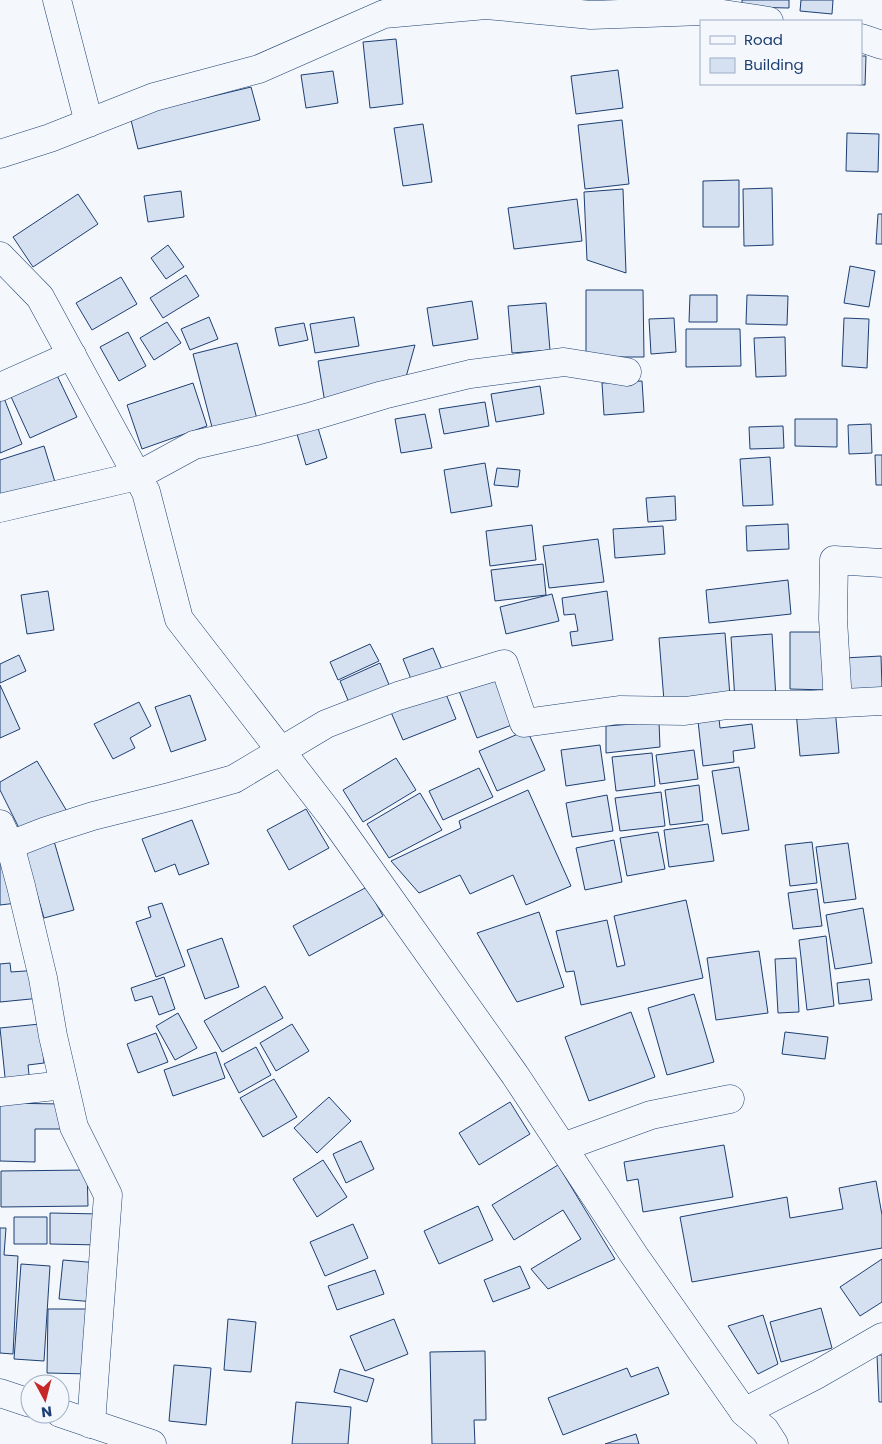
<svg xmlns="http://www.w3.org/2000/svg" width="882" height="1444" viewBox="0 0 882 1444" font-family="Poppins,sans-serif">
	<style>
		.building { fill: #d5e0f0; stroke: #1d3f73 }
		.lines { fill: none; stroke-linecap: round; stroke-linejoin: round }
		.minor-casing { stroke: #1d3f73; stroke-width: 29 }
		.major-casing { stroke: #1d3f73; stroke-width: 29 }
		.minor { stroke: #f4f7fb; stroke-width: 28 }
		.major { stroke: #f4f7fb; stroke-width: 28 }
	</style>
	<rect width="100%" height="100%" fill="#f4f7fb"/>
	<path class="building" d="M742,0h47v8l-47,-1z
		M801,0h32l-1,14 -32,-3z
		M396,39l7,65 -33,4 -7,-66z
		M861,56h5l-1,29 -18,-1h14z
		M618,70l5,38 -47,6 -5,-38z
		M333,71l5,32 -32,5 -5,-33z
		M251,87l9,33 -122,29 -8,-33z
		M622,120l7,64 -44,5 -7,-64z
		M423,124l9,58 -29,4 -9,-58z
		M847,133l32,1 -1,38 -32,-1z
		M739,180v47h-36v-46z
		M772,188l1,57 -29,1 -1,-57z
		M623,189l3,84 -39,-13 -3,-68z
		M181,191l3,26 -36,5 -4,-26z
		M78,194l20,30 -65,43 -20,-30z
		M577,199l5,42 -68,8 -6,-41z
		M878,214h4v30h-6z
		M168,245l16,22 -18,12 -15,-21z
		M850,266l25,5 -6,36 -25,-4z
		M186,275l13,21 -36,22 -13,-20z
		M121,277l16,27 -45,26 -16,-27z
		M586,290h57l1,67h-58z
		M690,295h27v27h-28z
		M747,295l41,1 -1,29 -41,-1z
		M472,301l6,38 -45,7 -6,-38z
		M546,303l4,47 -38,3 -4,-47z
		M209,317l9,22 -28,11 -9,-21z
		M354,317l5,29 -44,7 -5,-29z
		M674,318l2,34 -25,2 -2,-35z
		M844,318l25,1 -2,49 -25,-2z
		M167,322l14,21 -27,17 -14,-22z
		M304,323l4,17 -29,6 -4,-18z
		M686,329h54l1,37 -55,1z
		M128,332l18,34 -27,15 -19,-34z
		M785,337l1,39 -30,1 -2,-39z
		M237,343l20,76 -44,12 -20,-77z
		M415,345l-9,32 -81,26 -7,-42z
		M53,367l24,50 -47,21 -23,-50z
		M642,381l2,31 -40,3 -2,-32z
		M193,383l14,43 -65,23 -15,-44z
		M540,386l4,28 -48,8 -5,-28z
		M2,393l20,51 -22,9v-59z
		M485,402l4,24 -45,8 -5,-25z
		M425,414l7,34 -31,5 -6,-34z
		M795,419h42v28l-42,-1z
		M871,424l1,29 -23,1 -1,-29z
		M783,426l1,22 -34,1 -1,-22z
		M318,428l9,30 -21,7 -9,-31z
		M44,446l11,36 -55,18v-40z
		M875,455h7v30h-6z
		M770,457l3,48 -30,1 -3,-47z
		M485,463l7,43 -41,7 -7,-43z
		M497,468l23,2 -2,17 -24,-2z
		M675,496l1,24 -28,2 -2,-24z
		M788,524l1,25 -42,2 -1,-25z
		M532,525l4,35 -46,6 -4,-35z
		M663,526l2,28 -50,4 -2,-29z
		M598,539l6,43 -55,6 -6,-42z
		M543,564l3,31 -51,6 -4,-31z
		M788,580l3,34 -82,9 -3,-33z
		M48,591l6,39 -27,4 -6,-39z
		M607,591l6,49 -41,6 -2,-14 8,-1 -3,-17 -11,1 -2,-17z
		M552,594l7,27 -53,13 -6,-27z
		M790,632h38v58l-38,-1z
		M725,633l5,63 -66,5 -5,-63z
		M772,634l4,64 -41,3 -4,-64z
		M370,644l9,17 -41,19 -8,-18z
		M433,648l10,24 -30,12 -10,-25z
		M19,655l7,16 -26,12v-19z
		M881,656l1,32 -36,2 -2,-32z
		M380,663l10,24 -40,18 -10,-24z
		M499,667l21,55 -43,16 -21,-55z
		M0,685l20,44 -20,9z
		M444,689l12,30 -53,21 -13,-30z
		M190,695l16,45 -35,12 -16,-45z
		M139,702l12,24 -21,12 5,10 -22,11 -19,-35z
		M835,708l4,45 -39,3 -4,-45z
		M719,719l1,9 32,-4 3,24 -22,3 1,11 -31,4 -5,-45z
		M659,722l1,25 -54,6v-27z
		M527,730l18,40 -48,21 -18,-40z
		M600,745l5,35 -39,6 -5,-36z
		M694,750l4,29 -38,5 -4,-29z
		M652,753l3,33 -39,5 -4,-34z
		M396,758l20,32 -53,32 -20,-32z
		M37,761l34,57 -52,10 -19,-38v-8z
		M739,767l10,63 -27,4 -10,-63z
		M479,768l14,29 -50,23 -14,-29z
		M699,785l4,36 -33,4 -5,-35z
		M528,790l43,96 -45,19 -13,-30 -43,19 -10,-19 -41,18 -28,-32 70,-33 -2,-7z
		M661,792l4,34 -45,5 -5,-33z
		M420,793l22,37 -53,28 -22,-34z
		M607,795l6,36 -41,6 -6,-34z
		M306,809l23,39 -40,22 -22,-40z
		M192,820l17,44 -30,11 -4,-11 -20,8 -13,-33z
		M708,824l6,37 -45,6 -5,-37z
		M658,832l7,37 -38,7 -7,-38z
		M614,840l8,42 -37,8 -9,-42z
		M54,841l20,69 -30,8 -20,-69z
		M812,842l5,41 -27,3 -5,-41z
		M848,843l8,56 -32,4 -8,-56z
		M0,857l17,46 -17,2z
		M367,887l16,29 -74,40 -16,-30z
		M817,889l5,37 -29,3 -5,-36z
		M686,900l17,78 -122,27 -7,-34 -8,1 -10,-41 51,-11 10,47 8,-2 -11,-49z
		M162,903l23,63 -29,11 -20,-55 15,-5 -3,-10z
		M863,908l9,55 -37,6 -9,-54z
		M539,912l25,75 -47,15 -40,-69z
		M826,936l8,70 -27,4 -8,-70z
		M222,938l17,49 -34,12 -18,-49z
		M759,951l9,62 -52,7 -9,-62z
		M796,958l3,54 -21,1 -3,-54z
		M10,963l1,9 28,-2 2,28 -41,4v-38z
		M164,977l11,32 -16,6 -7,-19 -17,5 -4,-13z
		M869,979l3,21 -33,4 -2,-21z
		M265,986l18,32 -61,34 -18,-31z
		M694,994l20,68 -47,13 -19,-67z
		M631,1012l24,65 -66,24 -24,-64z
		M178,1013l19,35 -22,12 -19,-34z
		M40,1024l4,39 -16,2 2,19 -24,3 -6,-59z
		M292,1024l17,27 -33,20 -16,-28z
		M785,1032l43,5 -3,22 -43,-5z
		M156,1033l12,29 -30,11 -11,-29z
		M256,1047l15,28 -32,18 -15,-29z
		M216,1052l9,26 -52,18 -9,-26z
		M274,1079l23,38 -34,20 -23,-39z
		M329,1097l22,24 -34,32 -23,-25z
		M510,1102l20,32 -51,31 -20,-32z
		M0,1103l62,1v25h-27v33l-35,-1z
		M361,1141l13,28 -28,14 -13,-29z
		M724,1145l9,52 -90,15 -5,-33 -11,2 -3,-19z
		M323,1160l24,37 -30,20 -24,-38z
		M558,1165l57,94 -67,30 -17,-20 50,-30 -18,-29 -49,30 -22,-35z
		M87,1170l1,36 -87,1v-36z
		M876,1181l6,34v33l-190,34 -12,-65 107,-20 3,21 53,-9 -4,-21z
		M478,1206l15,34 -54,24 -15,-33z
		M50,1213l51,1v31l-51,-1z
		M14,1217h33v27h-33z
		M353,1224l15,34 -43,18 -15,-34z
		M0,1228h6l-2,27 14,1 -5,98 -13,-1z
		M882,1259v43l-22,14 -20,-29z
		M63,1260l36,3 -4,39 -36,-3z
		M21,1264l29,2 -6,95 -30,-2z
		M520,1266l10,22 -37,14 -9,-22z
		M375,1270l9,24 -47,16 -9,-24z
		M821,1308l11,40 -51,14 -11,-40z
		M48,1309h44l-2,65 -43,-1z
		M763,1315l15,49 -20,10 -30,-48z
		M228,1319l28,3 -5,50 -27,-2z
		M394,1319l14,35 -43,17 -15,-35z
		M485,1351l1,69h-12l1,24h-43l-2,-92z
		M877,1355h5v47h-3z
		M174,1365l37,3 -5,57 -37,-4z
		M658,1367l11,27 -106,41 -15,-37 79,-30 4,9z
		M340,1369l34,10 -7,23 -33,-10z
		M296,1402l55,5 -3,37h-56z
		M636,1434l3,10h-34z"/>
	<g class="lines">
		<defs>
			<path id="minor" d="M57,0l32,123
				M861,38l21,7
				M0,154l50,-16 104,-41 105,-28 125,-55 102,-9 105,10 112,-4 66,10
				M0,387l72,-32
				M0,508l137,-32 57,-31 62,-14 57,-15 70,-21 87,-21 94,-12 63,10
				M838,703l-5,-84 1,-59 48,3
				M0,824l10,21 11,41 22,92 10,58 21,91 34,68 -17,229
				M10,845l36,-14 47,-15 80,-20 61,-17 92,-55 72,-28 106,-32 20,59 95,-13 66,1 43,-6h77l77,-4
				M0,1092l64,-7
				M563,1147l88,-32 79,-16
				M744,1412l74,-38 64,-37"/>
			<path id="major" d="M0,256l40,41 106,195 33,127 153,198 183,258 119,180 110,157 21,18 9,14
				M0,1393l30,10
				M60,1413l92,31"/>
		</defs>
		<use href="#minor" class="minor-casing"/>
		<use href="#major" class="major-casing"/>
		<use href="#minor" class="minor"/>
		<use href="#major" class="major"/>
	</g>
	<rect x="700" y="20" width="162" height="65" fill="#f4f7fb" stroke="#9eadc5"/>
	<rect x="710" y="36" width="25" height="8" fill="#f4f7fb" stroke="#9eadc5"/>
	<text x="744" y="45" font-size="15" fill="#1d3f73">Road</text>
	<rect x="710" y="58" width="25" height="15" fill="#d5e0f0" stroke="#9eadc5"/>
	<text x="744" y="70" font-size="15" fill="#1d3f73">Building</text>
	<g transform="translate(45 1399) rotate(173)"><circle r="24" fill="#f4f7fb" stroke="#9eadc5"/>
	<path d="M0-4L9 19L0 12L-9 19Z" fill="#c62828"/>
	<text y="-8" font-size="14" font-weight="bold" text-anchor="middle" fill="#1d3f73">N</text>
	</g>
</svg>
